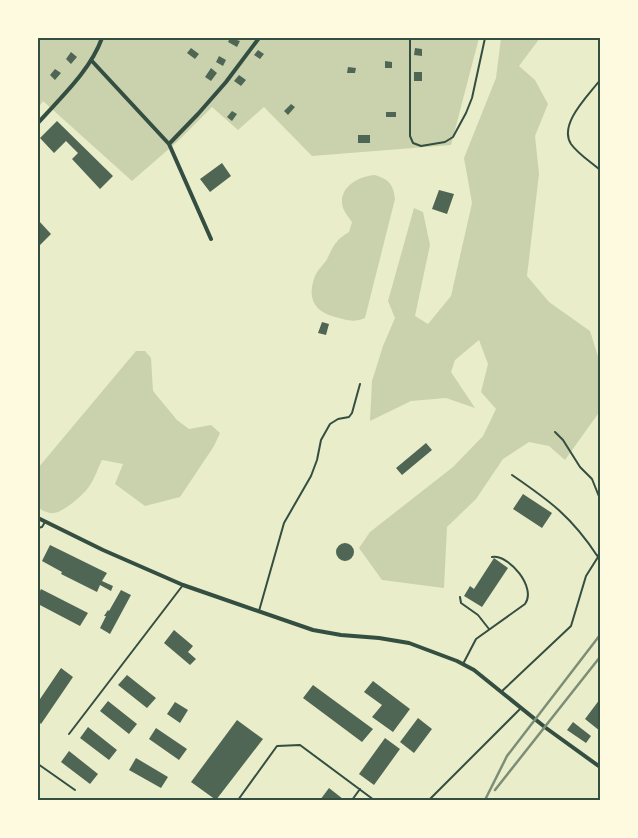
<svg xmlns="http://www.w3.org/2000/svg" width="638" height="838" viewBox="0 0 638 838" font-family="Manrope,sans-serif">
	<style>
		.green { fill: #cad2ad }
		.building { fill: #4f6655 }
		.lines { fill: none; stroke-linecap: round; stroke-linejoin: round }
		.service { stroke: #344e41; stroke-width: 2 }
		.minor { stroke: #344e41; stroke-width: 4 }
		.rail { stroke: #7c8e77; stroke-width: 2.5 }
		.neatline { fill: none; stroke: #344e41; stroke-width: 2 }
	</style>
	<rect width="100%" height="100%" fill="#e9edc9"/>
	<path class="green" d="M38,38h441l-28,107 -139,11 -48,-49 -26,23 -26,-23 -34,34 -46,40 -89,-80 -5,7z
		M501,38h39l-21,28 16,14 13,24 -13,32 4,38 -12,102 22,26 41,29 10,32v48l-35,49 -16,-14 -20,-4 -26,17 -27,40 -29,28 -3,61 -62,-8 -23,-32 11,-16 83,-65 30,-31 13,-27 -15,-17 7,-28 -9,-24 -24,20 -4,12 24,36 -29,-10 -35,3 -41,20 2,-40 11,-35 12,-28 -7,-17 26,-93 9,4 7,33 -15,71 13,8 23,-28 21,-93 -8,-45 32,-80z
		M375,175c14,5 18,8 20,24l-30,119c-11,5 -19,2 -30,-1 -22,-6 -28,-20 -20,-41 2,-5 7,-10 11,-15 8,-15 8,-20 23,-29l3,-10c-3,-4 -7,-9 -9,-14 -6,-20 15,-32 32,-33z
		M136,351h9l6,7 2,33 24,29 12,9 22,-4 9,8 -6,13 -34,51 -35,9 -30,-22 8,-20 -21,-4c-4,8 -7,18 -12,25 -5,9 -28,29 -38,28 -5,0 -11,-3 -14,-6v-39z"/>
	<path class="building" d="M230,38l10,3 -3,6 -9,-5z
		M191,48l8,6 -4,5 -8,-6z
		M415,48l7,1v7l-8,-1z
		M258,50l6,4 -4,5 -6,-4z
		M71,52l6,5 -6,7 -5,-5z
		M219,56l7,4 -3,6 -7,-4z
		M385,61l7,1v6h-7z
		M348,67l8,1 -1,5h-8z
		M211,68l6,5 -6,8 -6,-4z
		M55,69l6,4 -6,7 -5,-5z
		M414,72h8v9h-8z
		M239,75l7,5 -5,6 -7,-5z
		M291,104l4,3 -7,8 -4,-4z
		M232,111l5,3 -5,7 -5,-4z
		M386,112h10v5h-10z
		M57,121l56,55 -13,13 -28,-30 6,-6 -12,-12 -12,12 -14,-15z
		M358,135h12v8h-12z
		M222,163l9,13 -21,16 -10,-13z
		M439,190l15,4 -7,20 -15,-5z
		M39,221l12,13 -13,13v-24z
		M322,322l7,2 -3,11 -8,-2z
		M426,443l6,7 -30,25 -6,-7z
		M523,494l29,19 -10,15 -29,-19z
		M336 552a9 9 0 1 1 18 0a9 9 0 1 1-18 0Z
		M50,545l57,28 -5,8 11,5 -2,5 -11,-6 -3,7 -36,-18 1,-2 -20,-11z
		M494,558l14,10 -26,39 -18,-11 6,-10 4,3z
		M41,589l47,24 -8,13 -42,-22v-9z
		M121,590l10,5 -21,39 -10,-6 6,-12h-2l4,-6 1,1z
		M174,630l19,16 -5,6 8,7 -6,6 -26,-22z
		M61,668l12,9 -32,47 -3,-3v-19z
		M127,675l29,23 -9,10 -29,-23z
		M373,681l37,28 -17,23 -21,-15 10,-12 -18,-13z
		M313,685l60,44 -11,13 -59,-44z
		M600,699v32l-15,-12z
		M108,701l29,23 -8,10 -29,-23z
		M175,702l13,8 -8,13 -13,-9z
		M418,718l14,11 -18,24 -14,-11z
		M237,720l26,19 -47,61 -25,-18z
		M573,722l18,14 -5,7 -19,-13z
		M88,727l29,23 -8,10 -29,-22z
		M156,728l31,21 -8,11 -30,-21z
		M385,738l15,11 -26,36 -15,-11z
		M69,751l29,23 -8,10 -29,-22z
		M136,758l32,19 -7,11 -32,-18z
		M329,788l14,11 -1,1h-22z"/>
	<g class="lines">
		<path class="service" d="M410,38v98l3,7 8,3 24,-4 8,-5 13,-24 6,-15 13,-60
			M600,80c-11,15 -42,44 -29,64 7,10 20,18 29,26
			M555,432l8,8 17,27 12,12 8,20v8
			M38,528l4,-1 3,-5
			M598,557l2,-7
			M460,597l1,6 17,12 11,14
			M259,611l25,-88 27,-47 6,-16 4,-20 9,-16 8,-5 11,-2 3,-4 8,-29
			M463,664l13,-25 49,-35c12,-16 -16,-50 -33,-47
			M501,692l70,-66 15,-50 12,-19c-26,-40 -48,-56 -86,-82
			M69,734l114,-149
			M38,764l37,26
			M238,800l39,-54 23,-1 74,55
			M352,800l8,-11
			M429,800l92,-92"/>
		<path class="minor" d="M91,60l78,84 42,95
			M38,123c23,-26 52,-52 64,-85
			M169,144l29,-30 28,-32 33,-44
			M38,518l65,32 80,35 130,45 28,5 38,3 30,5 48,18 17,9 72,58 54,39"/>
		<path class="rail" d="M495,790l105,-133
			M485,800l22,-44 93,-121"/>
	</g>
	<rect width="638" height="838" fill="none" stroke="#fefae0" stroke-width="78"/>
	<rect x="39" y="39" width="560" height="760" class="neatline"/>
</svg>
